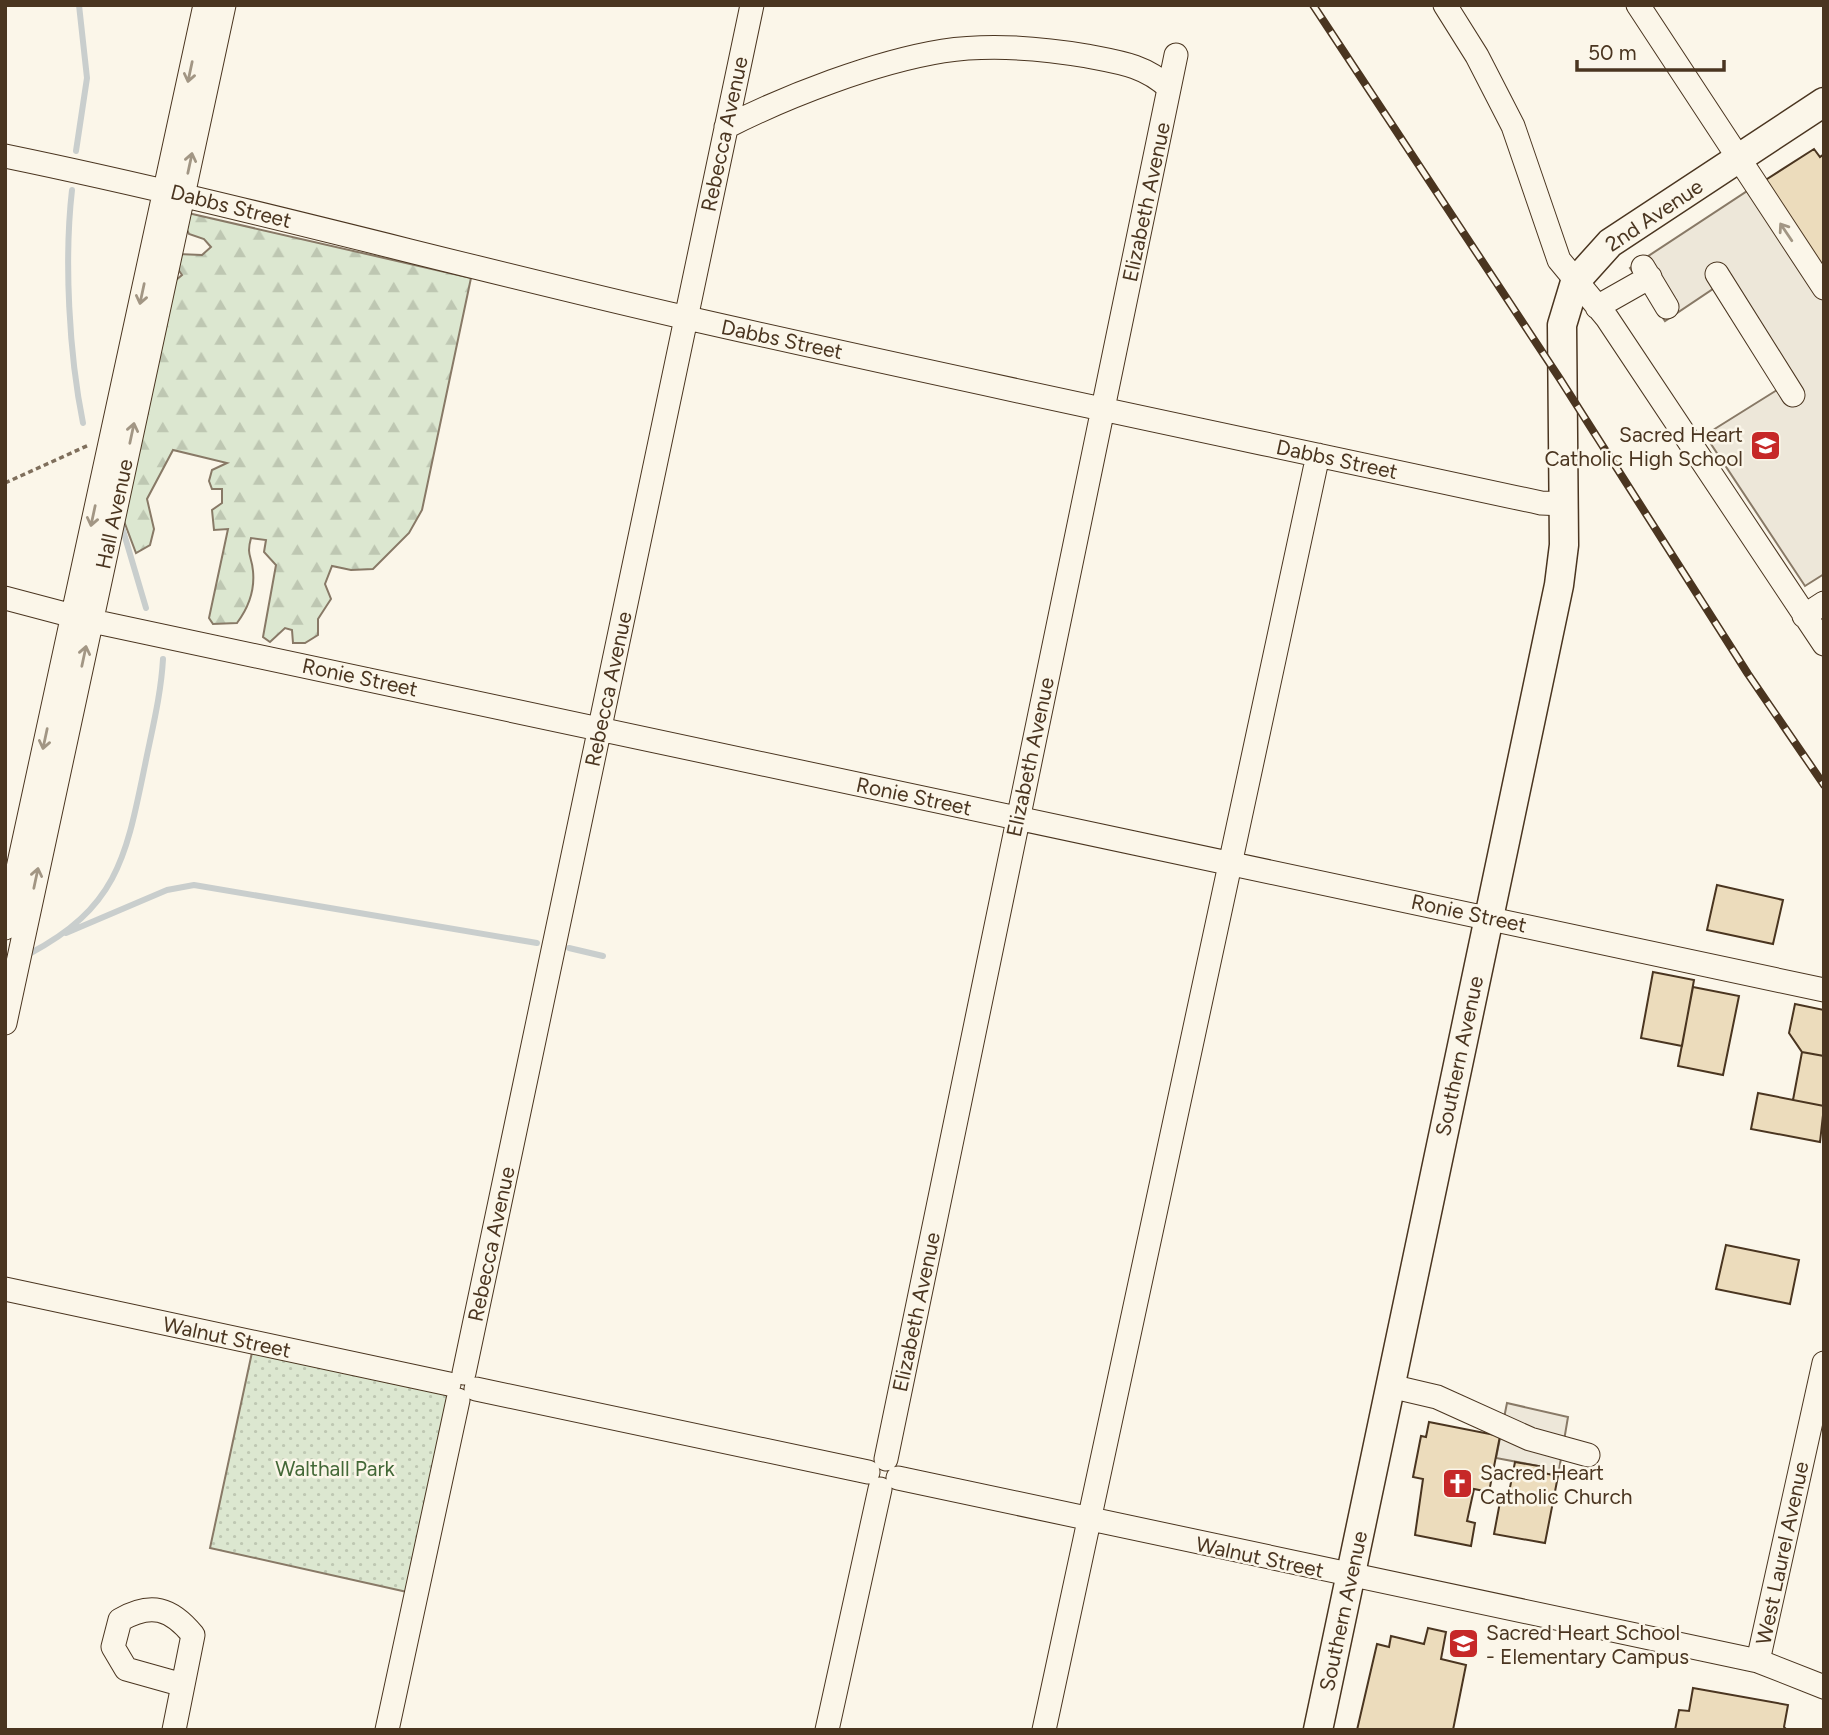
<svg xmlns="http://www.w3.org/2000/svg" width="1829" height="1735" viewBox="0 0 1829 1735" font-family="Figtree,sans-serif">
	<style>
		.forest { fill: url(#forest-firs); stroke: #887966; stroke-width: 2 }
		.park { fill: url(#park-dots); stroke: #887966; stroke-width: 2 }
		.parking { fill: #ede7d9; stroke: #887966; stroke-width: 2 }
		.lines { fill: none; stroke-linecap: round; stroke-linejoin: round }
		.stream { stroke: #c9cecd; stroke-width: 6 }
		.building { fill: #ecdcbc; stroke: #4a3520; stroke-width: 2 }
		.minor-casing { stroke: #4a3520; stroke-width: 25 }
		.major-casing { stroke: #4a3520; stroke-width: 31 }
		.path { stroke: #7f6f5c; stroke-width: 3.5; stroke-dasharray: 5 3.5; stroke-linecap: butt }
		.minor { stroke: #fbf6e9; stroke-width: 23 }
		.major { stroke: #fbf6e9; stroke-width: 28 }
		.rail-casing { stroke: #4a3520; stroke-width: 8 }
		.rail { stroke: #fbf6e9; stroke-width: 5; stroke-dasharray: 16; stroke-linecap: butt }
		.oneway { stroke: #a29684 }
		.labels { text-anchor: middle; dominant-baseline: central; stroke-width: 5; stroke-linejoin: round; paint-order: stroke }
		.street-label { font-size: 21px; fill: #4a3520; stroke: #fbf6e9 }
		.poi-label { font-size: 21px; fill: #4a3520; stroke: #fbf6e9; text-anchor: start }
		.park-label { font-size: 21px; fill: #436837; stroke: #fbf6e9 }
	</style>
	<defs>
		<pattern id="forest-firs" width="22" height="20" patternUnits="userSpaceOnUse" patternTransform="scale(1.75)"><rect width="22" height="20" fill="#dce7d0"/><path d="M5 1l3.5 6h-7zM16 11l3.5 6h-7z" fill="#bec7b2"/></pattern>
		<pattern id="park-dots" width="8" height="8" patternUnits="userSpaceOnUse" patternTransform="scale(1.75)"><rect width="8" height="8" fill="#dce7d0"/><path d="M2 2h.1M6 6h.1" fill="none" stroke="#bec7b2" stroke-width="1.8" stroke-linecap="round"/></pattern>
	</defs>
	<rect width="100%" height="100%" fill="#fbf6e9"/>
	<path class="forest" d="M188,213l283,65 -49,232 -13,23 -36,36 -22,1 -19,-4 -7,18 6,15 -13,20v16l-13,8h-12l-1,-13 -7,-2 -15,14 -7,-5 13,-72 -12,-13 2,-12 -15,-2c-5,18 1,18 2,33 2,20 -4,36 -16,52l-24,1 -4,-6 19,-89 -14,1 -2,-20 10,-7v-14h-10l-3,-8 3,-11 15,-7 -54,-13 -26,49 7,30 -4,16 -14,8 -17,-45 51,-223 12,-10 -9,-13 5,-8 24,1 9,-8 -7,-8 -15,-5 -7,-14z"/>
	<path class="park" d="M254,1343l197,52 -35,199 -206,-46z"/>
	<path class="parking" d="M1761,182l63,96v296l-19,12 -100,-151 72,-45 -61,-103 -51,34 -35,-53z
		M1507,1403l61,14 -10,59 -15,-3 1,-6 -48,-9z"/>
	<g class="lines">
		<path class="stream" d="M76,151l11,-73 -8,-73
			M72,190c-8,70 -3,164 11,233
			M122,527l24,81
			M66,933l101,-43 27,-5 343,58
			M569,948l34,8
			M29,954c89,-47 97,-97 116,-189 7,-35 16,-70 18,-106"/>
	</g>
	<path class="building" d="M1814,149l6,8 4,-3v116l-60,-89z
		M1717,885l66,15 -10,44 -66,-14z
		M1653,972l41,8 -12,66 -41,-8z
		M1693,987l46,9 -16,79 -45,-9z
		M1795,1004l29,6v46l-22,-4 -13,-19z
		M1802,1052l22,4v50l-31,-6z
		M1758,1093l66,13 -4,36 -69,-13z
		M1726,1245l73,15 -9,44 -74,-15z
		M1429,1422l71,14 -11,56 -15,-3 -7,32 8,2 -4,23 -56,-11 8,-56 -10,-2 8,-41 5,1z
		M1515,1462l29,5 -1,6 15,3 -13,67 -51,-9 6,-32 7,1z
		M1428,1628l18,4 -5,27 25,6 -13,65h-96l20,-86 12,3 2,-11 33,8z
		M1693,1688l95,17 -4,22 3,3h-112l4,-20 10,1z"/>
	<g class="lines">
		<defs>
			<path id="minor" d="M1445,5l32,51 36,70 46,134 48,58 217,326
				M1638,5l186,283
				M726,127c61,-31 149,-65 217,-76 46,-7 97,-3 144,5 31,6 58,9 82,32
				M5,156c228,47 451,109 678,161 285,65 572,124 858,186l23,1
				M1643,267l24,40
				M1717,274l76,121
				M1597,307l53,-30
				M5,598l87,23 1732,369
				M1804,616l20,-13
				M5,928l200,-923
				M5,1023l219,-1018
				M5,1289l444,95
				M464,1373l288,-1368
				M1390,1386l47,11 93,42 58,16
				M476,1389l392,83
				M886,1459l290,-1404
				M898,1478l860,183 66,26
				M1758,1661l66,-298
				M174,1730l19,-95c-22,-27 -42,-33 -73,-15l-7,27 13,22 57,16
				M387,1730l71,-330
				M827,1730l53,-241
				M1044,1730l274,-1275"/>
			<path id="major" d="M1318,1730l241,-1145 5,-40 -2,-220 13,-43 35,-39 214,-141"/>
		</defs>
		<use href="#minor" class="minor-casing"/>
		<use href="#major" class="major-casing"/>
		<path class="path" d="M5,483l84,-38"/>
		<use href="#minor" class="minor"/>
		<use href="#major" class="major"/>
		<defs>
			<path id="rail" d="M1313,5l247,374 188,295 76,111"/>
		</defs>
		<use href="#rail" class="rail-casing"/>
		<use href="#rail" class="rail"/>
	</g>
	<defs><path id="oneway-shaft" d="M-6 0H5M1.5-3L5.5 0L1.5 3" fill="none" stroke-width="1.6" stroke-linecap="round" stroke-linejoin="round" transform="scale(1.75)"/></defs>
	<g class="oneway">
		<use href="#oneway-shaft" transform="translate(190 72) rotate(102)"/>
		<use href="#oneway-shaft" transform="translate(190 163) rotate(-78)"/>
		<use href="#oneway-shaft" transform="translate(1786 232) rotate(-124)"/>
		<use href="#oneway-shaft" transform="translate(142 294) rotate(102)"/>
		<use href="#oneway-shaft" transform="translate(132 433) rotate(-78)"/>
		<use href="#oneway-shaft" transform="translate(93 516) rotate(102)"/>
		<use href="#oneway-shaft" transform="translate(84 656) rotate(-78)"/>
		<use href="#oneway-shaft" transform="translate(45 739) rotate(102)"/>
		<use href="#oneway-shaft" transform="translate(36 878) rotate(-78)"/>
	</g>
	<defs>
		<symbol id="school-square" viewBox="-11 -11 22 22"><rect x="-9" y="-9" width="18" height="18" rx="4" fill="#c62828" stroke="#fbf6e9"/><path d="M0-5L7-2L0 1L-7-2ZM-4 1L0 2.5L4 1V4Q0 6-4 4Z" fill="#fff"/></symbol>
		<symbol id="church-square" viewBox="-11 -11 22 22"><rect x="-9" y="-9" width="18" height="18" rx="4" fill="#c62828" stroke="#fbf6e9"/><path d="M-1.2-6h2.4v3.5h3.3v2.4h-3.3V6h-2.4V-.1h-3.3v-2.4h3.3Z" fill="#fff"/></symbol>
	</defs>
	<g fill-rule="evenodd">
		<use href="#school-square" x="1748" y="428" width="35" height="35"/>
		<use href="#church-square" x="1440" y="1466" width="35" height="35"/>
		<use href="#school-square" x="1446" y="1626" width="35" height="35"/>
	</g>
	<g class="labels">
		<g class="street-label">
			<text transform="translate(724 134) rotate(-78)">Rebecca Avenue</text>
			<text transform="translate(1146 202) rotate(-78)">Elizabeth Avenue</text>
			<text transform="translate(231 206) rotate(14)">Dabbs Street</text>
			<text transform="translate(1654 215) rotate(-34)">2nd Avenue</text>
			<text transform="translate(782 339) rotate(12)">Dabbs Street</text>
			<text transform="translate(1337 459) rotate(12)">Dabbs Street</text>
			<text transform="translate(114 514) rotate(-78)">Hall Avenue</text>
			<text transform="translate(360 677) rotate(12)">Ronie Street</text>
			<text transform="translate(608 689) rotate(-78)">Rebecca Avenue</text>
			<text transform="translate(1030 757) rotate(-78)">Elizabeth Avenue</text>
			<text transform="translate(914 796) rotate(12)">Ronie Street</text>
			<text transform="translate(1469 913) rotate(12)">Ronie Street</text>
			<text transform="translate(1459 1056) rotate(-78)">Southern Avenue</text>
			<text transform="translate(491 1244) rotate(-78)">Rebecca Avenue</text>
			<text transform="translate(916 1312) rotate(-78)">Elizabeth Avenue</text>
			<text transform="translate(227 1337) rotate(12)">Walnut Street</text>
			<text transform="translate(1782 1553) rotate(-78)">West Laurel Avenue</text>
			<text transform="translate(1260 1557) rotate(12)">Walnut Street</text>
			<text transform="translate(1343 1611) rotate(-78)">Southern Avenue</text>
		</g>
		<g class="poi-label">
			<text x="1743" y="434" text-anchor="end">Sacred Heart<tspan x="1743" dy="24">Catholic High School</tspan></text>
			<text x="1480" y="1472">Sacred Heart<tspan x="1480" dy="24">Catholic Church</tspan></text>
			<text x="1486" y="1632">Sacred Heart School<tspan x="1486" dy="24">- Elementary Campus</tspan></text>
		</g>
		<g class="park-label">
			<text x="335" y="1468">Walthall Park</text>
		</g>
	</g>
	<rect width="1829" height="1735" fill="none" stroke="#4a3520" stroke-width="14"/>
	<path d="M1577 60v10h147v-10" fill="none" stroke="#4a3520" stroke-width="3.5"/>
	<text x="1588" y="60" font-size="21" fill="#4a3520" stroke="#fbf6e9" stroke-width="5" paint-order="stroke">50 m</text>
</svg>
